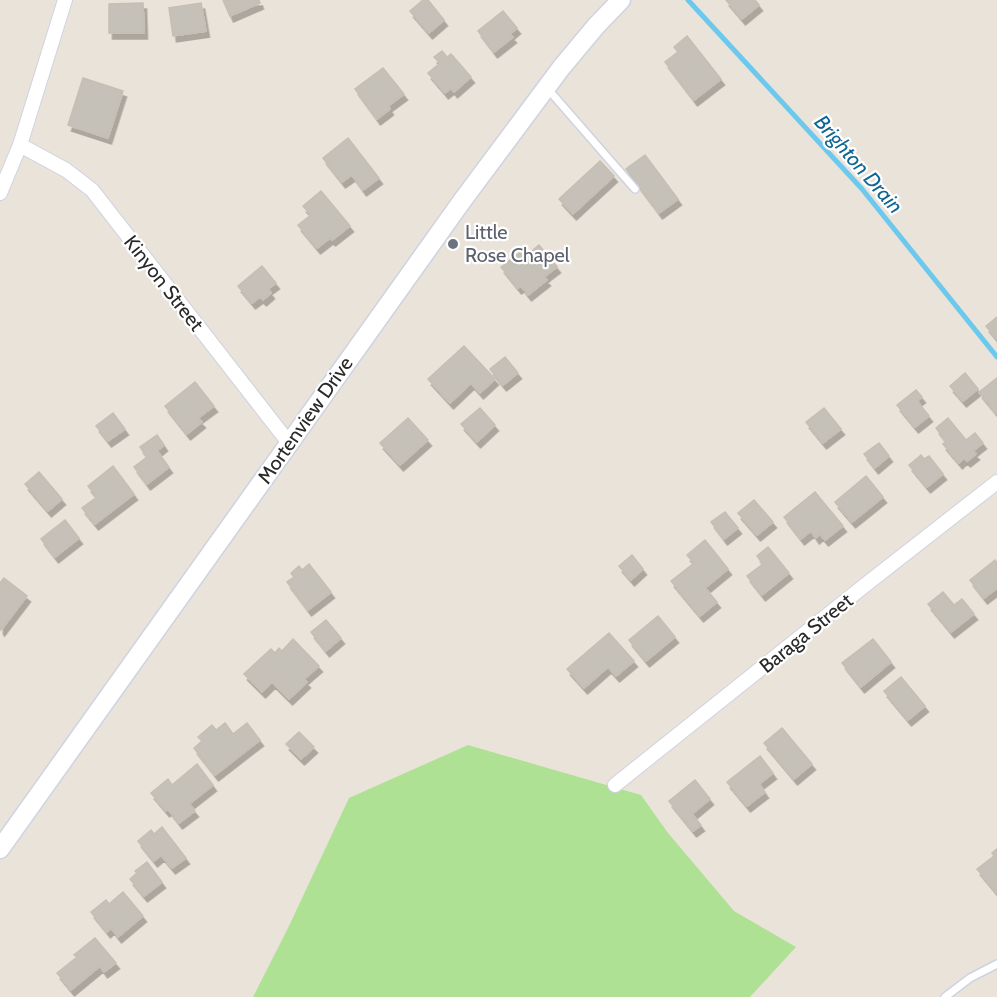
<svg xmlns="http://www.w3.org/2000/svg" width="997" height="997" viewBox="0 0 997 997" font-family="Cabin,sans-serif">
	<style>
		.green { fill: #afe195 }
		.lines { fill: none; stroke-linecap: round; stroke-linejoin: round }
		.stream { stroke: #6cc9ed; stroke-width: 5 }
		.building { fill: #c5c1b8; stroke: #c5bfb3; stroke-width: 1.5; filter: url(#shadow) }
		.service-casing { stroke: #cfd2e1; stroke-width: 10 }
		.minor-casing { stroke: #cfd2e1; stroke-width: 16 }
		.tertiary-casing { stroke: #cfd2e1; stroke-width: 21 }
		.service { stroke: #fff; stroke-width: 7 }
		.minor { stroke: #fff; stroke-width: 14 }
		.tertiary { stroke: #fff; stroke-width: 18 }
		.worship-dot { fill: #6b7280; stroke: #fff; stroke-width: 2 }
		.labels { text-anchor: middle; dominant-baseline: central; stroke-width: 4.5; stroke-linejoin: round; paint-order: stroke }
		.worship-label { font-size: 20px; fill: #5b616d; stroke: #fff; text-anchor: start }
		.street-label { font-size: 20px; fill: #282828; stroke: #fff }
		.water-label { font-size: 21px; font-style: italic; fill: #0e6695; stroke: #fff }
	</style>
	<defs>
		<filter id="shadow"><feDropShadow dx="3.5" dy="6" stdDeviation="0" flood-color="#0004"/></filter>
	</defs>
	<rect width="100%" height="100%" fill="#eae3d9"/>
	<path class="green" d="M468,745l173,50 27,38 66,78 62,36 -46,50h-497l35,-69 61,-130z"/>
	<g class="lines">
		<path class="stream" d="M688,0l174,189 135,168"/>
	</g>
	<path class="building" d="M223,0h36l1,3 -30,13z
		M423,0h5l16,20 -15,13 -19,-22z
		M726,0h29l4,5 -17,14z
		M143,3l1,30h-35v-29z
		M201,3l5,28 -33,5 -4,-28z
		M503,11l14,17 -7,6 3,3 -19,15 -16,-21z
		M687,36l34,43 -27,21 -29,-38 13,-10 -4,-5z
		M442,51l5,6 4,-3 20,23 -17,15 -3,-4 -6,5 -17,-20 12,-10 -6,-6z
		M383,68l21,26 -16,12 2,3 -13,10 -22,-30z
		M83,78l40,13 -15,47 -40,-13z
		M348,138l31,40 -16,12 -11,-15 -10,7 -19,-24z
		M645,155l33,44 -19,14 -33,-44z
		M600,161l14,15 -41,38 -14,-15z
		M321,191l29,35 -18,14 -2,-2 -13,10 -19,-23 13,-10 -8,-9z
		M539,245l18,22 -13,10 3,3 -19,15 -7,-9 -3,2 -17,-21 22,-17 4,5z
		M262,266l14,17 -8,6 3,4 -8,7 -3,-3 -8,6 -14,-17z
		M997,317v22l-11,-13z
		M464,346l31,33 -15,14 -9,-10 -21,20 -22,-24z
		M505,357l13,16 -15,12 -13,-16z
		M965,373l13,16 -15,12 -13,-15z
		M997,378v36l-18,-22z
		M195,382l19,24 -16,12 4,4 -15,12 -22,-28z
		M916,390l6,7 -5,4 12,15 -14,11 -18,-22z
		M480,408l15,17 -18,17 -16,-18z
		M824,408l17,21 -18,14 -17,-21z
		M113,413l12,16 -17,12 -12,-15z
		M408,418l20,22 -28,25 -20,-22z
		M948,418l18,22 9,-7 8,10 -10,8 3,3 -9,7 -3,-3 -5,5 -16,-19 3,-3 -10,-13z
		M157,435l7,10 -7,6 12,16 -22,17 -13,-17 13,-10 -7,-10z
		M879,443l10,13 -14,12 -11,-14z
		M921,455l3,4 5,-3 14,18 -16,13 -18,-22z
		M113,466l21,28 -39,30 -13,-16 15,-11 -9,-11z
		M39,472l23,27 -14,12 -23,-27z
		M866,476l17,21 -31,25 -17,-20z
		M815,492l28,34 -18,14 -5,-6 -4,4 -5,-7 -10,8 -17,-22z
		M754,500l19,22 -16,13 -19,-22z
		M725,512l13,16 -14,11 -13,-17z
		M65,520l14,18 -24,19 -14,-18z
		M705,540l23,29 -23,19 12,14 -17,14 -29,-35 23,-18 -7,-8z
		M768,547l21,26 -27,22 -15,-19 16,-12 -6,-8z
		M632,555l11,14 -12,11 -12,-14z
		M995,560l2,3v25l-13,10 -14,-18z
		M309,564l22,28 -23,18 -21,-28 7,-5 -3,-4 8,-7 3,4z
		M4,578l23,18 -26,34 -1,-2v-45z
		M943,592l11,13 8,-6 12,15 -23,18 -23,-28z
		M658,616l17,21 -29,24 -17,-21z
		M326,620l15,18 -15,13 -15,-19z
		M609,633l25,28 -18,15 -8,-9 -24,21 -17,-19z
		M293,639l26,27 -15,13 3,3 -18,17 -17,-17 -10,10 -18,-18 27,-25 4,4 4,-5 3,3z
		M873,639l18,23 -30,25 -19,-24z
		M901,677l24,29 -17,14 -24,-29z
		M225,723l8,11 14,-11 13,17 -45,35 -21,-27 8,-7 -4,-4 14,-12 4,5z
		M782,728l30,36 -18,15 -30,-36z
		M299,732l15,15 -13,12 -15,-15z
		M760,756l13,17 -14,11 6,8 -18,14 -20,-24z
		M197,764l16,21 -24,19 6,7 -16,12 -11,-14 -2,2 -15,-18 17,-14 4,6z
		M695,780l15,19 -18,15 9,11 -8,6 -24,-30z
		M162,827l24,31 -14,10 -11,-13 -7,6 -16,-20 13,-11 3,4z
		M997,849v44l-20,-24 17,-13 -2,-3z
		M147,862l15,20 -18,14 -14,-17 7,-6 -2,-2z
		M123,892l20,24 -25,21 -7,-9 -4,4 -16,-20 15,-12 3,4z
		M95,938l21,25 -12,9 -4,-6 -29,24 -14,-17 20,-16 -3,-2z"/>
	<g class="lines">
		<defs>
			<path id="service" d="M547,88l88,101
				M945,997l25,-19 27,-14"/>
			<path id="minor" d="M20,145l46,25 26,20 197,253
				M0,193l20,-48 45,-145
				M615,785l254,-203 128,-100"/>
			<path id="tertiary" d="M0,849l462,-648 99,-133 35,-42 25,-26"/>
		</defs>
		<use href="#service" class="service-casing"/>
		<use href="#minor" class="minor-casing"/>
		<use href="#tertiary" class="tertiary-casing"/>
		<use href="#service" class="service"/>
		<use href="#minor" class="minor"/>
		<use href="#tertiary" class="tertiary"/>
	</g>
	<circle class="worship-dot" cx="453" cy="244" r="6"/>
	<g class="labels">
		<g class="worship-label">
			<text x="465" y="232">Little<tspan x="465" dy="23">Rose Chapel</tspan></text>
		</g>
		<g class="street-label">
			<text transform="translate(164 283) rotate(52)">Kinyon Street</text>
			<text transform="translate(305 420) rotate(-55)">Mortenview Drive</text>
			<text transform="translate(806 633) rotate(-39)">Baraga Street</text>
		</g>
		<g class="water-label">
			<text transform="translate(859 164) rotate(49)">Brighton Drain</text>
		</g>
	</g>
</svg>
